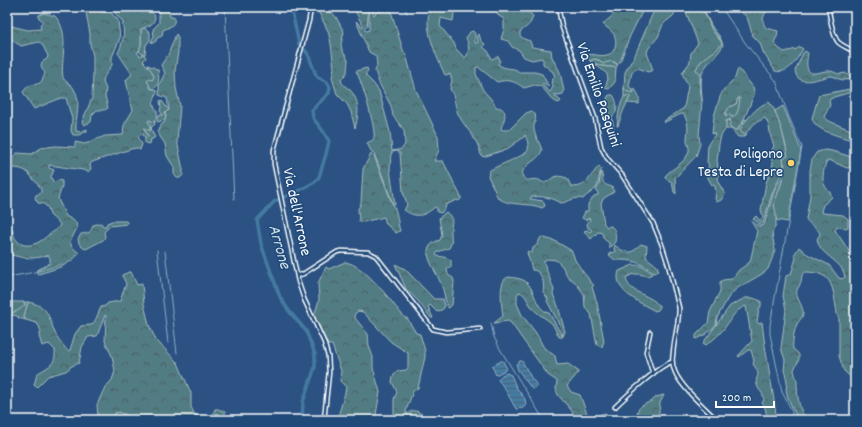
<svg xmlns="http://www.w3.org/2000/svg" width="862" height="427" viewBox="0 0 862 427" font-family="Dekko,sans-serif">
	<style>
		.green { fill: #517b83; stroke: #a8bdc1 }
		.forest { fill: url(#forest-crowns); stroke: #a8bdc1; fill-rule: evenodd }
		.water { fill: url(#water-rules); stroke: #8fafc7 }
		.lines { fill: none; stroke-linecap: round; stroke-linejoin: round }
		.stream { stroke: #8fafc7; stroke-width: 1 }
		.river { stroke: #447aa1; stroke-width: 3.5 }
		.minor-casing { stroke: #fff; stroke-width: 5.5 }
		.minor { stroke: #1f4a7a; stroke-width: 2.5 }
		.poi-dot { fill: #ffd166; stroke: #1f4a7a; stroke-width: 1.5 }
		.labels { text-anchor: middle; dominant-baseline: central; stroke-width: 3; stroke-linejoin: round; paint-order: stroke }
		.street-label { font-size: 16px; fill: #fff; stroke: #1f4a7a }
		.poi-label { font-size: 16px; fill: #fff; stroke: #1f4a7a; text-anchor: end }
		.water-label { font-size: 17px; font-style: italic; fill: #d0dee8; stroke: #1f4a7a }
	</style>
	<defs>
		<pattern id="forest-crowns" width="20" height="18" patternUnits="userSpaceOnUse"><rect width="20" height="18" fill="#517b83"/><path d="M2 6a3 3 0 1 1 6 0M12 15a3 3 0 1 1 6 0" fill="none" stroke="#4e6165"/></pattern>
		<pattern id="water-rules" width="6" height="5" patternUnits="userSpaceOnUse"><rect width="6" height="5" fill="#447aa1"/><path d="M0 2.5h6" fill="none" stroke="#486376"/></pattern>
	</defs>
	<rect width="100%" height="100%" fill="#2b5282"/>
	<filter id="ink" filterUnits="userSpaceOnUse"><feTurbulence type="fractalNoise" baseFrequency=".025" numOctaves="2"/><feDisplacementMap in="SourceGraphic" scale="8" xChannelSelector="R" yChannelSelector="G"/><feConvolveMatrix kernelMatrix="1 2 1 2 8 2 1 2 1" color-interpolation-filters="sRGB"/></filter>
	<g filter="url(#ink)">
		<path class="green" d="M156,7h12l2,10h4c2,8 -4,10 -11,13l-1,6 -5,2 -1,3 -3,2 -2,-1 3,-6 -1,-7 6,-6v-13z
			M704,11l8,16 8,10 3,8c-5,11 -18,18 -21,29 -2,8 0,18 0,27l-2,-14 1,-7 -5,-10 1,-4 24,-26 -9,-10z
			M144,28l6,4v8l-4,5 -1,9h-3l-3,-3 2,-6v-16z
			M594,59l11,3 7,-1 4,3h2l-2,4c-7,-2 -14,-1 -21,-4v2l-5,-5z
			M147,65l6,2 5,3c1,7 2,16 -5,19l-4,-2 -2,-7 2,-1 1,-9z
			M624,88l1,2 9,2v-4c4,5 6,10 5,16l-11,-1 -2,1 4,-7h-6z
			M738,98h2l-1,11 -2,6 -3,2h-8l-1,-3c3,-6 5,-8 11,-10z
			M161,100l8,10 -4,3 1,6 -8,3 -1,-1v-4l3,-2h3l-3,-4 1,-4 -1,-6z
			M783,106l18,44 -13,72 -12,-2 -2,-16 9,-26 -2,-2 4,-12 -2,-1c0,-5 3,-8 3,-13 1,-7 -9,-31 -11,-39z
			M728,119l3,3 -1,5 5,3h3l1,-4 3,-2 2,-5 3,1 -4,4 2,10h2l-3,3h-6l-7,-8h-6l1,-8z
			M149,120l5,2 1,-1v3l-4,4 2,6 2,3 -2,2h-2l-1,5 -5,-1v-5l3,-1c0,-4 -4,-6 -4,-10l7,2 -3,-7z
			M24,302h4l-4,15 2,3 -8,-2 1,-1 -5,-2 -7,1v-4l3,1 15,-8z
			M119,412l19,8h-24l1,-7z"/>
		<path class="forest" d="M85,7h13l5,5h7l8,8 2,18 -8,19v8l-8,12 -1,5 3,7 -1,7 3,12 -4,2h-7l-5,5 -1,7 -7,3 -2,-3 10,-24 1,-25v-17l-3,-12v-10z
			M115,7c15,0 30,-4 40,9 -1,10 -6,9 -14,13v16l-2,6 -2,1 3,4 4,-2 2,4 -3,3 8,9 3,6 -1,3 -1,1 -3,-1 -2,1 4,9h4l2,2 -4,13c4,9 7,8 1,18l-5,-2 -1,2 2,2v7l-6,-3 4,9 -3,1 -2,-4 -5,2 2,5 2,3 -2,6 -4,-2 -5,1 -39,13 -2,3 1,4 -3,3 -5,-2 -34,-5v3l5,2 -3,7 3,6 4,-3 4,1v5l-4,13 8,17 10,6 1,6 -7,14 2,5 7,6c-9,13 -27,17 -41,21l-2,-3 14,-8v-5l-2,-3c-14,5 -26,3 -40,-1l-1,-1v-30c6,4 5,7 7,13 7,15 23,9 32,1 5,-5 12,-6 14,-13l-10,-9 -2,-7 -4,-4 -6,-1 -3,-5 1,-3 5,-2v-3c-1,-5 -5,-7 -8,-11 -7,-11 -13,-11 -26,-11v-7h2l8,-8 15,1 9,-6 14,-2 20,1v-5l10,2 20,-8 18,-1 1,-10 9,-15c-3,-10 -5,-20 -7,-30l6,-6 -14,-21c4,-8 8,-21 4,-29l2,-1 -9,-10z
			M316,7h11l9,10 8,15 -3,12 1,6 6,10 -1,12 -6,8c2,6 5,6 9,10 10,10 9,26 5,38l-4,-16 -4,-8 -10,-10 -5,-16 2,-10 -3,-24 -3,-13z
			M353,7h16l-2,20 -2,1 -2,-2z
			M371,7h5l-3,7 1,1 3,-3 11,-3 3,2 12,39 3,5 10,35 22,46 1,14 -5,11h9l18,36v2l-2,2 -2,-1 -12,5 1,2 -5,6 -4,-1v-4l-2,-1c-12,10 -19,11 -31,3l2,-3 1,-3 -4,-12 -3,-39 -3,-2 -5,1 -1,2 -1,15 5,36 -2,-1 -19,-51 -3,-2 -4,-8c3,-2 6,-2 7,-5 2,-10 -13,-59 -18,-67l11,-3 1,3 -3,4 8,8 6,8 11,41 2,19 10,-2 3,-5 -1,-14 -11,-14 -2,-10 -12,-23 -4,-12 2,-5 -1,-10 -7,-4 -13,-31 10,10 3,-1v-17z
			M432,7h8c4,3 8,1 14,6l-1,8 -12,-3 -1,8 14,17 2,6 9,9c5,-5 4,-14 1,-20l4,-6 3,-1 2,3v9h3l-1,-6 2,-3 2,7 4,3 -2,3 5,4 4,8 4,-2h3l1,4 -2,3c8,7 16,2 21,8h16l7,2 7,13 -2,-1 -4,-3 -1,2 8,7 3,-5v-3l-2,-1 1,-3 3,-3 -2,-5 -10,-8v-4l-1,-2 -10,2 -8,-3 -5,-7 -7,-3 -4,-6 -7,-2 3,-10v-10l-5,-3 -6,-9h30l10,9c-2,9 -6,10 -13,16v4l4,3 6,2 2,6 19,3 1,7 8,15 4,19 -1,3 -5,1 -3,-1v2l6,5 -2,2c-11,-2 -13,-19 -25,-18 -3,1 -7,2 -10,3 -9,-7 -16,-9 -27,-6l-19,-15h-2v7l7,16 8,9 5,8c13,1 9,12 5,21l1,2h7l17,-17 6,-2 3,3c2,6 -2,10 -1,16 1,7 6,13 8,20 -3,11 -18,13 -20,24 3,11 9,3 17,6 2,1 4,3 6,3 10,-6 9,-9 22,-5l4,8c15,4 20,-12 28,-20l3,3c-4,6 -2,12 -6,19 -3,4 -9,6 -13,11 -8,-3 -14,3 -22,4 -9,-6 -20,-7 -30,-6l-1,2 13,2 2,5 -3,2c-13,-6 -32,-1 -44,-10l-10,-22 1,-5c8,-6 37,-15 39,-21 1,-5 -1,-11 -3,-15l-1,2 -17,12 -24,8 -2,-2c-3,-16 -15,-26 -22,-39 -5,-9 -3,-19 -9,-27l2,-9 -2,-6 -5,1c-7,-15 -25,-53 -13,-68z
			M616,7h18l1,2 4,1 3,-2 1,2 -13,26 -10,26 -2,2h-2l-1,-2c-3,-1 -9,0 -12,2l-4,-4 -5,-1 -4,2 -4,-6c8,-2 13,2 21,0 10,-2 11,-17 5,-23 -2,-3 -7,-5 -9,-8 6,-6 12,-8 13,-17z
			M658,7h20l-5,9 -10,8 -5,13 -10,12 -1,4 6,17 -5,2 -10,-4c-8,3 -7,10 -9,18l5,6 -2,1 -6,-2 -2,-3 1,-16 10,-17 17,-40z
			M684,7h18l10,23 10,13c-6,11 -23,14 -26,27l4,3v14l2,14 -3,35 1,8 -4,12 -21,22 1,16 -2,-2 -2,-10 -6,-3 -1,-3c7,-8 21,-13 24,-25 1,-5 -3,-8 -2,-12 1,-12 2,-13 -3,-25h-3l-18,9 1,-2 20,-13 4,-22 -6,-13 8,-11 1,-9 7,-10z
			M735,7h35c-6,7 -10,13 -4,21l12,3 -1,6 -3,5 3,5 7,5 13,-3 3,-2 3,2c-6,10 -14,26 -28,22l-12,-19 -3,-9 -7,-7 -6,-19z
			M44,13l11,3c16,18 5,42 8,62 3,5 9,6 11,11 8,12 1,29 2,42l4,1 7,-3v2l-8,4h-6l-2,-4 1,-12 -6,-21h-5l-27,11 -11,-17 5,-6c11,-3 13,0 17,-13 -3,-4 -5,-6 -3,-11l5,-3 1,-3 -6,-12 -3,-2 -18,4 -14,-9v-12l21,5 13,-1 -1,-4 3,-4 -5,-4 1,-2z
			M176,34l2,3v15l-3,19 1,17 4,18 -3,35 6,29v5l-3,3h-3l-3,-4v-7l-7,-11 -2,-12 -8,-12 5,-8 2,-1 2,-6 -1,-4 4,-3 -2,-12 -8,-3v-10l6,-12 -4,-8 7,-10z
			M805,51l3,2c-1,7 -4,21 7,20 4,0 8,-2 12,-2 8,-1 9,5 18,2l3,2 7,1v3c-5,0 -11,2 -16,0 -3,-1 -5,-3 -8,-3 -11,1 -33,13 -36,-5l8,-18z
			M595,64h2c6,4 12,2 19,4l-1,14 -6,7 -4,-1 3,-9 -1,-5z
			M738,68l15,19 1,4v4l-12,29 -3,2 -1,4c-2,1 -7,-2 -9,-5l2,-2 -1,-4 -4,2v7l-5,8 -2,8 -2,17 2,10 -1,11 7,12 -4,6 -4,2 -2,-3 1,-7 -1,-6 -3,-1 -4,-7 -1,-7 2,-6 -2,-3 1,-18 7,-9 -1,-2 -2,1 2,-18 6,-19 4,-8 11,-11zM738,98h2c-1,7 -1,14 -6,19h-3l-2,-3 -3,3 -1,-3c3,-6 5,-8 11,-10z
			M855,88v3l-21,6 -5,3 1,5 -6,12 5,4 26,11v9c-12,-4 -41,-10 -43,-23l7,-23z
			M610,95h3c3,4 5,12 3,17 -1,2 -3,3 -4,5l2,12 -3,3h-2l2,-5 -4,-27 1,-4z
			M629,95l1,2c-5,9 -9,19 -12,29h-1c1,-10 2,-20 7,-29z
			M769,102l5,7 8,22 6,25 -5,3 1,8 -12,27 -9,29 -3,1 -7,-5 3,-3 4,5 3,-5 -2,-6 5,-27 6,-15 1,-5 -3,-7 4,-11c-5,-8 -3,-19 -9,-27l-10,5 -10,11h-2l-3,-4c4,-9 19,-26 29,-28z
			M825,150l7,1 23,7v9l-8,1 -18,-8 -3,2c-2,7 -5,17 -1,24 2,4 6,6 7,11l-9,8 -2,6 2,2 20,2 5,4v8l-2,1 -9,-1 -2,3 20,30v121l-11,-10 -5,-15v-37c-3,-5 -2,-7 -3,-12 -2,-11 -3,-28 -14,-32 -4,-2 -11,-3 -16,-3 -5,2 -4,5 -5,10 -1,3 -3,5 -4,8 -2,7 5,14 6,21 1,6 -3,8 -6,13 -3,7 -5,18 -4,25 3,2 7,5 6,9 0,4 -4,8 -5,12 0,4 3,8 3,11 0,11 1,27 8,36l14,3h-21l-10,-22 -2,-8 1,-9 -3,-11 1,-10 -4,-12 5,-38 -3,-14 3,-20 5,-2 5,-16 -2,-3 5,-8 8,7 22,11 10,13 3,1 3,-2c-2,-17 -26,-21 -28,-38l3,-5c-2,-7 -11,-9 -14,-15l4,-23v-25l2,-12 5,-7z
			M371,154l3,2 18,47c6,9 5,18 8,28l-4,2 -10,-9 -2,-7 -21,5 -4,-1 -1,-12 3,-6 2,-34z
			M601,172c4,9 -2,11 11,15l2,5 -10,6 -3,5 3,21 3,3 4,-1c5,4 5,10 4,16l-6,6v-5l-5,-4 -2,-6 -4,-1 -7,7 -7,-8 3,-1 3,2 2,-2 -4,-2 -1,-4 3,-4 -1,-2 -3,2 -4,-2 3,-6 3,-1v-7l6,-8 4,-1v-2l-2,-3 3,-5z
			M782,177l1,1 -9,26 2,10v10l-4,9 3,18 -7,18 -6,5 -26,15 -8,9 -11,20 -1,7 -10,9 -10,5v-4l12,-12 2,-11 10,-21v-9l3,-2 9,-1 7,-9 11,-8 7,-31 -6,-10 8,5 5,-1 11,-37z
			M446,212c10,8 4,11 5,20 0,7 2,10 -2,16l-11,4 -2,2 1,2 7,1 7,3v7l-4,2 1,6 5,3 1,3 -2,24 -4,3c-4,-8 -3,-16 -7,-24 -5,-15 -26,-37 -1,-44l2,-5 -3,-17z
			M112,221h14l1,1v2l-17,2 -6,6 1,5 -2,3 -17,9c-6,-2 -7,-5 -8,-10l3,-5c8,-1 10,-1 12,-9l8,-2 2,3h3l1,-3z
			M541,237l14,4 17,10 3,9 8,12 5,6 2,4 4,3 -2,2 5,16 7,38 -2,6 -5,-2 -6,-31 -6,-7 -1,-13 -9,-12 -7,-5 -6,-11 -6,-6 -9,-1 -3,2v2l10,27 -1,4 5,12 7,26 -2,4 -4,-14 -3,-4 -9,-17 1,-2 -5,-7c2,-8 -1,-22 -11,-22 -1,-7 -4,-12 -5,-18l1,-1 4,2 1,-5 4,-3z
			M641,244l6,2 -1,11 11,9 2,5 -5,2c-15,-12 -21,-13 -39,-13l-6,-5 1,-2 5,-1 -1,-3 1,-4c4,4 12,10 18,6 3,-1 5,-5 8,-7z
			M345,262c21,3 46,40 60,56h2l9,15 4,1 5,17v6l-7,31 -5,3 -7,20 1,3c8,-7 15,-1 20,6h-33v-21l3,-7 -5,-10 1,-6 5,-5 8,-1 2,-2v-15l-17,-11 -28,-30 -5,-1 -4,4 1,3 13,16 1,12 4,11v11l7,24 -5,28h-38l8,-27 1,-6 -6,-6 1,-10 -9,-26h-4l-14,-29 5,-16 -1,-17 8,-16 3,2z
			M395,264l10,5 29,30h9l2,7 -2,3 -6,3 -7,-7 -2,2 5,11h-2l-13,-17 -12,-12z
			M633,265c8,0 13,3 19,8v1l-4,2c-9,-2 -14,-4 -22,2 2,16 26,16 34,29l-2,3 -3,1c-14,-8 -43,-20 -36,-40z
			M129,272h2l6,13 5,-1 2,20 5,21 7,15 22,23 13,30v14l4,8 14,2 4,-3 2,-5h3l7,3v8h-87l-19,-8 -4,1 -1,7h-17l1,-4 -1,-11 7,-16 8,-9 3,-9 -3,-15 -7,-15 1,-25 -1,-1 -8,21 -9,1 -6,10 -3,16 -7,3 -6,5 -18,5 -11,11h-1l-2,-2 3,-11c11,-8 19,-8 18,-24l-6,-6 -7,2 -3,-10 2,-4 -2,-6 -3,-3 -10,-3 -2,-3 4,-15c21,4 20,14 27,31 1,3 10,15 13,18l2,-1 5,-16 6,-8 10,-1 4,-4 6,-14 4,-1 3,-3 12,-2 6,-17 -4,-9z
			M509,277c5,1 11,1 16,4 11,8 9,28 24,32l14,24h-4c-2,-4 -4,-8 -6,-12 -7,-8 -15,-9 -22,-19 -4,-5 -5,-12 -12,-14l-2,3v9l5,11 14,18 8,15 11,8 2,9 11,-1 10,7v2l-11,13 4,6 9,3 7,19v5h3l4,-3 12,-3 -2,7h-29l-3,-9 -14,-16 -2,-6 1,-8 -9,-6 -37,-52 -3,-2 -14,2 9,-7c-1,-10 -6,-37 6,-39z
			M745,298h8l8,3v6l-2,1 -2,14 2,2 3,-2c3,31 10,61 14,92l-1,1 1,5h-10c1,-5 0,-13 -4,-17l2,-3c-1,-9 -5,-8 -7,-15 -3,-11 6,-7 -4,-21l1,-3 -3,-11h-3l-9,7 -1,-1 14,-15 -6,-35c-13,4 -16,17 -25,26 -4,5 -10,9 -15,13l-3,-2 27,-37z
			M7,302h17l1,3c-6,5 -10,9 -18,7z
			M664,395l-4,8 -2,17h-28l6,-3c1,-2 1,-5 2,-7 4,-7 14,-7 18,-13z"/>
		<path class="water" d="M501,361h2l4,8 -11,6 -4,-9z
			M520,361h2l10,18 5,6v2l-5,2 -14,-19 -2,-6z
			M507,373l4,2 5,12 9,12 1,6 -3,3 -7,1c-6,-10 -10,-20 -18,-29l4,-5z"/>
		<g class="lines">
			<path class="stream" d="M225,7l9,192
				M404,7l3,6
				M721,7l25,37 30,37 13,36 13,30 -32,178v9l12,58 10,19v9
				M157,250l11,93
				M165,251l12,102
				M7,277c19,-3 36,-6 54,-13
				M491,323l3,14 6,12 44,71"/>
			<path class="river" d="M291,7l8,37 9,10 8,21 3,3 8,4 3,5 -1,6 -17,17 1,8 10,13 6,10 -3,13 -7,23 -4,5 -15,8 -25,11 -18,19 4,24 19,53 9,14 17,20 9,23v13l-12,35 -1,18"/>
			<defs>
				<path id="minor" d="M311,7l-2,13 -35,130v14l24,117 6,18 20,43 4,14 1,16 -5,48
					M558,7l4,20 33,91 6,29 6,11 15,17 31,48 9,22 6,19 11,44c0,16 -5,30 -6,46 -1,6 -1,12 2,18 6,15 30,36 42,48
					M828,7c2,9 4,28 10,35 4,4 12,7 17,10
					M297,276l6,-2 34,-22 4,-1 27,1 8,4 57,73 13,3 34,-3
					M650,332l-4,20 7,22
					M615,407c9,-9 47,-44 57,-45"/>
			</defs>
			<use href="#minor" class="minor-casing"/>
			<use href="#minor" class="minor"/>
		</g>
	</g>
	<circle class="poi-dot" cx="791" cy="163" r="4"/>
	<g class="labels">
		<g class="street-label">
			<text transform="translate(598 95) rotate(71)">Via Emilio Pasquini</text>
			<text transform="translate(296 212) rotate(78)">Via dell'Arrone</text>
		</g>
		<g class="poi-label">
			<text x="783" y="154">Poligono<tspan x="783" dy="18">Testa di Lepre</tspan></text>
		</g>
		<g class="water-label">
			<text transform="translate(278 247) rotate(74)">Arrone</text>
		</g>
	</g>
	<rect width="862" height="427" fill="none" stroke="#1f4a7a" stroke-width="24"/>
	<rect x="12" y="12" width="838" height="403" fill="none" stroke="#fff" stroke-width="1.5" filter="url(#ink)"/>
	<path d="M716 401v6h58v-6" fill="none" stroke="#ffffff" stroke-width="2"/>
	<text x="722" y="401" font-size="12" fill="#ffffff" stroke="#1f4a7a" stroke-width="3" paint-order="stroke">200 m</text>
</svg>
